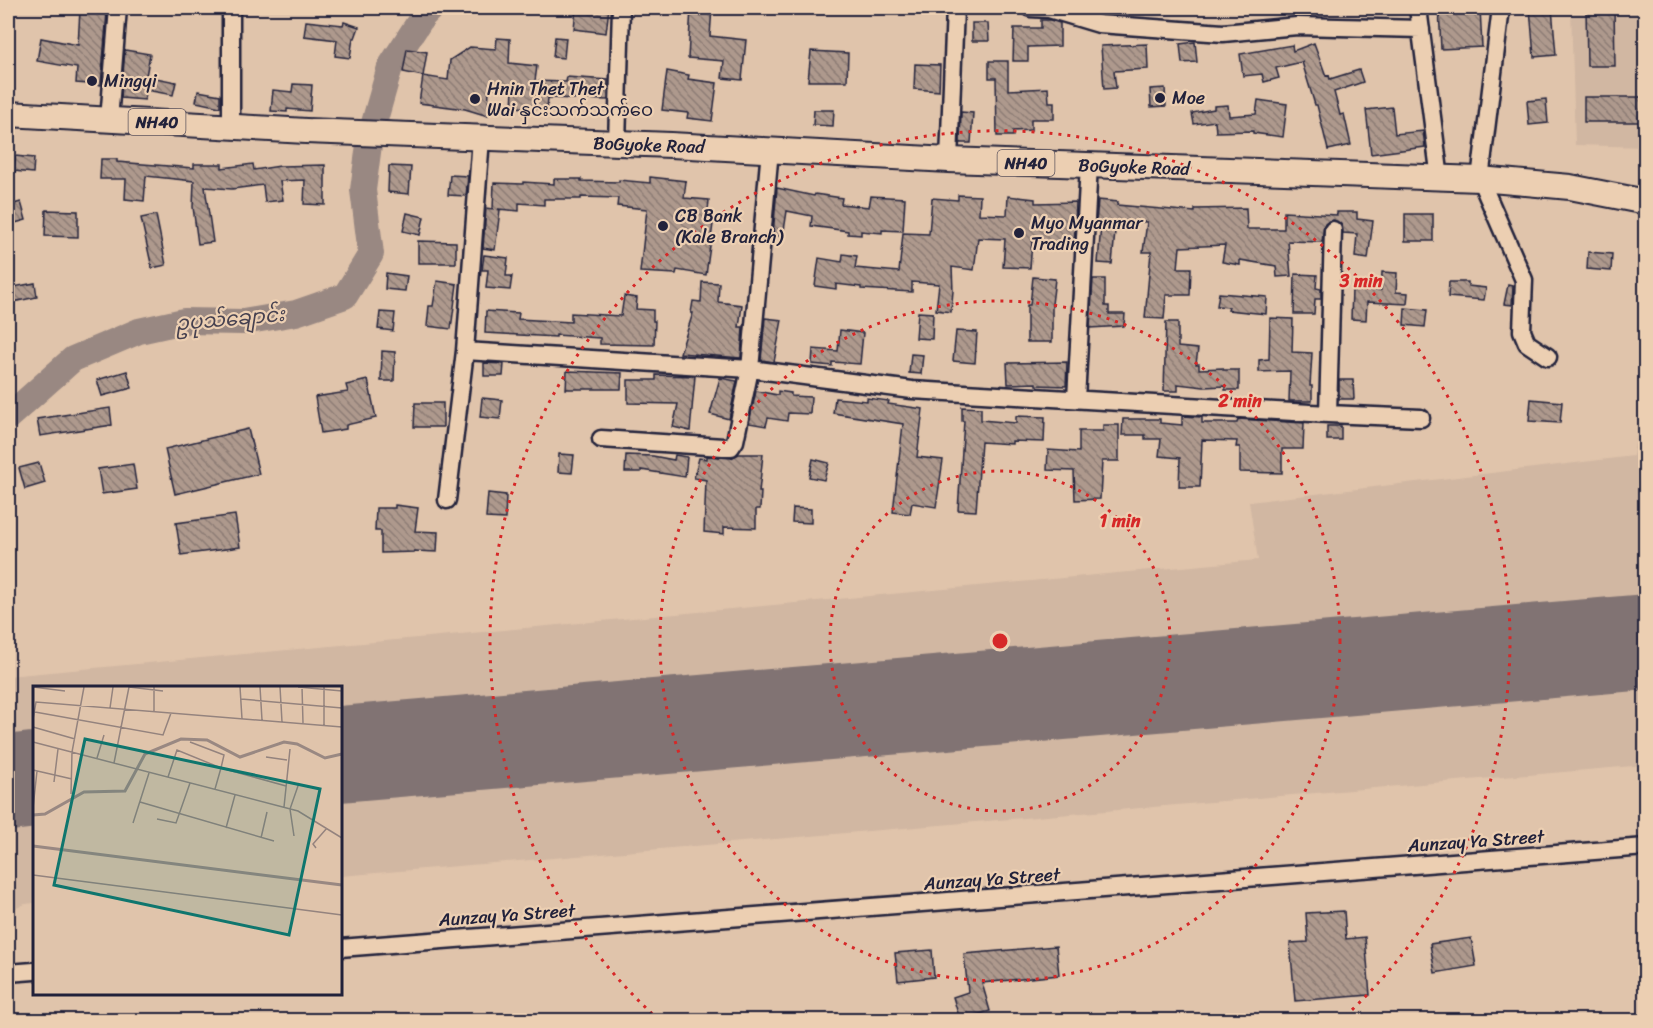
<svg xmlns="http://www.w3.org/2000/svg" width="1653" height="1028" viewBox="0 0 1653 1028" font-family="Sriracha,'Noto Sans Myanmar',sans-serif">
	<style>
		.built { fill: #d1b7a2 }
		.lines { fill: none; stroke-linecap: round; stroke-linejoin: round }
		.river { stroke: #998882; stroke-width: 26 }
		.runway { stroke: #817373; stroke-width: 96 }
		.building { fill: url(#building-back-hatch); stroke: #22223b; stroke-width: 1.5 }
		.minor-casing { stroke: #22223b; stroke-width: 21 }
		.highway-casing { stroke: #22223b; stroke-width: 28 }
		.minor { stroke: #eccfb2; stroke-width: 16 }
		.highway { stroke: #eccfb2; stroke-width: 24 }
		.ring { fill: none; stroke: #d62828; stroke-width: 3; stroke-dasharray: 3 6 }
		.poi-dot { fill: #22223b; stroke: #eccfb2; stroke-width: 2 }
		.labels { text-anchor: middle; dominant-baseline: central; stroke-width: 4.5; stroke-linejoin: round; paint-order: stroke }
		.shield { fill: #eccfb2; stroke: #5f565f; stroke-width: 1.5 }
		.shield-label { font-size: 16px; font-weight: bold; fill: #22223b }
		.poi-label { font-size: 18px; fill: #22223b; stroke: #eccfb2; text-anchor: start }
		.street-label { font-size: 18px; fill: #22223b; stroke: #eccfb2 }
		.water-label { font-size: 20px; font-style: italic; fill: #464150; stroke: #eccfb2 }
		.inset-river { fill: none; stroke: #998882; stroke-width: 3 }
		.inset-road { fill: none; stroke: #94837e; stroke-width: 1.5 }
		.view { fill: #0f766e; fill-opacity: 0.15; stroke: #0f766e; stroke-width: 3 }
		.inset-edge { fill: none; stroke: #22223b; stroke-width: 3 }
		.centre { fill: #d62828; stroke: #eccfb2; stroke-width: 3 }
		.ring-label { font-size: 18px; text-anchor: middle; font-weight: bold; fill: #d62828; stroke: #eccfb2; stroke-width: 4.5; stroke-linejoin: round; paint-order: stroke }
	</style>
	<defs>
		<pattern id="building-back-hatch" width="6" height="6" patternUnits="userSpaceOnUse" patternTransform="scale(1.5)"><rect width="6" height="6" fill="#ae998d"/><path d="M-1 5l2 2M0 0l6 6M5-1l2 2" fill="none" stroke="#8d7c74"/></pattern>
	</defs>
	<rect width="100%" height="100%" fill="#e0c4ab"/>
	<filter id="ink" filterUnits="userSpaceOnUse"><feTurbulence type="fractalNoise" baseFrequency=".0167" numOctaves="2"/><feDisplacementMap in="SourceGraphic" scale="12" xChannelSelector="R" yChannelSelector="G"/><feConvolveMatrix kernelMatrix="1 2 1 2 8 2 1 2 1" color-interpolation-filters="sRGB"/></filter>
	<g filter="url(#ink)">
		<path class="built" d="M1571,8h74v139l-70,-2z
			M1645,391v374l-1304,111 -1,-188h-306v215l-9,1 -17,8v-236l1250,-116 -9,-58 384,-46z"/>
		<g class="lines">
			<path class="river" d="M8,417l65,-58 66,-28 45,-10 59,1 53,-9 49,-17 26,-42 -8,-64 7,-53 20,-70 33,-51 8,-8"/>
			<path class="runway" d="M340,754l1306,-112
				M8,783l26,-3"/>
		</g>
		<path class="building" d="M576,8h33l-3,25 -32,-4z
			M691,8h21l-2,28 36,4 -4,40 -20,-2 2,-17 -36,-3z
			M1439,8h41l2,39 -41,2z
			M1530,8h22l4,47 -22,2z
			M1586,8h28l1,58h-28z
			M80,10l27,2 -6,73 -25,-2 1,-15 -40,-7 4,-23 37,7z
			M1041,20h9l10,3v23l-32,1v14h-15l1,-33h27z
			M306,21l37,4 1,-3 15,5 -4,11h-2l-3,20 -15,-2 2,-16 -33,-4z
			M972,23h16l1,18h-17z
			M555,37l11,1 -2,20 -11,-1z
			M497,38l13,1 -1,24 28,3 -2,15 31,1 1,-5 41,3v20l-60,-2 -1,11 -35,-2 1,-18 -24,-1 -1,28 -23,-7 -46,-6 4,-27 25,4 2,-20 20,-13 26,2z
			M1195,42l2,20 -15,1 -2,-19z
			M1314,43l12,33 3,-1 1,4 29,-9 4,12 -29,10 6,23 4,-1 7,31 -23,5 -11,-45h-2l-13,-43 -26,6 3,10 -15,4 -2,-8 -19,2 -3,-22 52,-9 1,6z
			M1147,44l1,25 -34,2 2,17 -12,1 -3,-43z
			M407,49l20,3 -4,24 -20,-4z
			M125,50l25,4 -4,22 30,6 -3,13 -27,-5 -1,10 -24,-2z
			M811,51l37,2 -1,28h-39z
			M989,61h19v29l40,-2 1,14h5v17h-23v11l-18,1v5h-16l-1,-58h-7z
			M915,64l25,1 -1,26 -25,-2z
			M667,71l22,4 -1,4 29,4 -5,38 -25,-3 1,-5 -26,-3z
			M293,84l19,1 -2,26 -23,-2v3l-16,-1 2,-21 19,2z
			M1165,88l1,18 -15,1 -1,-18z
			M198,91l22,4v12l-24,-5z
			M1584,97h62v25h-62z
			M1546,99l2,24 -19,2 -2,-24z
			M1258,100l29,4 -4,33 -30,-4v-2l-37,1 -1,-11 -21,3 -2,-11 22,-4v-3l14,-1 1,11 27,-2z
			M1392,107l3,27 28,-3 2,16 -54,7 -5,-44z
			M814,110h20l-1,16 -20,-1z
			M961,112l12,1 -2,30h-11z
			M15,156l19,2 -1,15 -19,-2z
			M101,159h16v3l77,6v-4h28v4l31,-4 1,6 26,-4 45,-1v40l-21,-1 1,-24 -25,1 3,19 -18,2 -2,-17 -31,4 -27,-2 8,55 -15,2 -5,-37 1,-26 -48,-5 -2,25 -19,-2 1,-20h-26z
			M389,166l22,1 -2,27 -21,-2z
			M450,175l18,1 -2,20 -18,-1z
			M650,177l36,4 -2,17 25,2 -2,23 6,1 -7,51 -29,-5 -1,4 -36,-2 7,-63 -30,-3 1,-8 -37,-1v2h-37v6l-25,-2v8l-21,-2 2,1 -5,40 -12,-2 3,-40 7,1 1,-26 29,1v-2l31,2v-5h27v2l38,1v-2l31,3z
			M777,188l37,8 1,-2 27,4 -1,6 28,3 2,-11 34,2 -2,33 -21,-1v3l-21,-2v4l-13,-1v-3l-37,-5 1,-10 -25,-5 -4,26 -10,-2z
			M958,195l22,1 -1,18 28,1 1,-19 27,3v4l41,-1 -2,45 -42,-5 -2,26 -27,-1 2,-28 -27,-1 -4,32 -22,-3 1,24 -2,21 -15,-2 3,-26 -27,-2v10l-51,-3v-2l-25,-3v5l-21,-3 4,-28 23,4 1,-8 14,2 -2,12 44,4 4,-39 26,1 3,-36 26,2z
			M1098,200l20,2 -1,3 78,7v-3l51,-1 1,21h37v-17l53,3v-3h20v7l16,2 -5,38 -13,-2 2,-23 -14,-1 -1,-8 -8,-5 -5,1 -5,4 -2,17 -34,-1 3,35 -14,1 -1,-11 -36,-6v5l-18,-3 3,-17 -45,2 -2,21h13l-1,27h-24l-2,24 -19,-1 6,-66h-8l4,-30 -31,-1 -4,43 -14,-1 3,-39 -5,-1z
			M21,202l5,18 -11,3 -5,-18z
			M46,210l32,1v26l-33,-1z
			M407,213l17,4 -4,18 -17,-4z
			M1405,214h28v27h-28z
			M156,215l10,50 -14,3 -11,-50z
			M418,241l38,1v21h-38z
			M1588,252l24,2 -1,17 -24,-2z
			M484,255l24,3 -2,18h6l-2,14 -24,-2 2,-18h-6z
			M1382,272l15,1 -1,19 12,1 -1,11 -40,-2 -1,18 -15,-1 1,-30 29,1z
			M386,273l21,3 -2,15 -20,-2z
			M1295,274l22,1 -1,13 5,1v10h-6l-1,15h-20z
			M1033,277l22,2 -3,25v38h-25v-37h3z
			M1093,279h12v27h4v8h16l-1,12 -34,2z
			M437,281l20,3 -6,45 -24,-3 2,-20h4z
			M702,282l17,1 -1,19 24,3 -3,22h4l-2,31 -61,-5 13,-40h-2l2,-12 8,1z
			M1449,282h19v4l18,2 -2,12 -36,-3z
			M35,283l2,14 -29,6v-15z
			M1508,285l5,1 -1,19 -8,-1z
			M1219,293l48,4 -1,17 -38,-4 1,-3 -12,-1z
			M624,296l13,2 -1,11 17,1v11h2l-1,24 -54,-1v-6l-44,-3v2l-71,-4 1,-22 33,2 -1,6 53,3v-9l50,3z
			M1405,308l22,2 -2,17 -21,-2z
			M380,312l15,1 -2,18 -15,-2z
			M918,312l15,1 -1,26 -16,-1z
			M765,318l17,2 -8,42 -13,-2z
			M1270,318l23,1 -1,33 20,1 -2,33h2v15h-23l1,-30 -31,1v-12l10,-1z
			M1166,322h12v25l20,2 -2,15h3v5l24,-1v2h16v20h-14v-4l-21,1 -26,-3v7h-14z
			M840,330l23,3 -3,31 -28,-2v4l-20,-2 1,-15 25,2z
			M956,331l21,1 -2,31 -22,-2z
			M382,351l13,1 -1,29h-13z
			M911,354l12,1 -2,19 -12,-1z
			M1067,362l-1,24 -30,-1v-2l-28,1 -1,-21z
			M484,363l20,1 -1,12h-19z
			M127,371l5,17 -30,8 -5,-16z
			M567,371l55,2 -1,16h-55z
			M656,375l39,1 -5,55 -17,-4 5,-23 -50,-1v-23h28z
			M720,378l17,3 -8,38 -19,-5z
			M368,380l8,38 -30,7v4l-25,4 -6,-36 33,-5 -2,-7z
			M1339,380h14l1,19h-15z
			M756,391l22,4v-4l13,2v3l20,1 -1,17 -22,-1 -1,8 -19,-3 -2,8 -17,-3z
			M482,398l20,2 -2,19 -20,-2z
			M835,398l32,3v-3l22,3 -1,3 35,5 -6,48 26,3 -7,47 -24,-4 -2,11 -17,-2 10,-88 -70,-11z
			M1531,399l31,3 -2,21 -31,-2z
			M415,403h28v24h-29z
			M962,407l19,1v12l35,3v-7l29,1 -1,25 -32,-1v3l-31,-2 -5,69 -18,-1 6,-89h-2z
			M110,408l2,17 -72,11 -3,-17z
			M1182,416l20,1v6h35l1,-4 66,4 -1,26h-21v24l-42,-1v-25h-4l1,-6 -35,-1 -2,47h-21l1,-29 -21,-2 2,-17h-16v-4h-23l1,-16h37v4l22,2z
			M1103,425h16v36h-17l-2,38 -25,1 -1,-29 -27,-1 1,-20 31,2v-21h24z
			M1327,426h14v14h-14z
			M248,429l11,45 -84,20 -10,-45z
			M559,454l15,1 -2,18 -14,-1z
			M739,454h24l-4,38h2l-1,17h-4v19l-32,-1v7l-20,-2 2,-52 -12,-2 5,-20 8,1v-3l24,2z
			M626,455l27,1 21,4 1,-5 12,2 -2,20 -44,-7v2h-16z
			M813,459l16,4 -5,17 -15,-3z
			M39,463l6,20 -20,6 -6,-21z
			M133,464l4,25 -35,5 -4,-25z
			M488,493l18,2 -1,24 -19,-1z
			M395,505l23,3 -3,23 23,1 -1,20 -23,-1v1l-33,1v-22h-6l1,-23h19z
			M793,508l18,1v14l-19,-1z
			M235,515l5,32 -59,8 -5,-32z
			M1344,911l2,28 19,-2 5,58 -75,6 -5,-58 18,-1 -2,-29z
			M1471,938l5,28 -41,7 -5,-29z
			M1056,946l3,29 -77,8 8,28 -30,9 -7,-23 15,-5 -4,-38z
			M932,950l2,27 -36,4 -3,-28z"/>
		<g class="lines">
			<defs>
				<path id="minor" d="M1030,8l19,1 50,15 124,9 74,-7 124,3
					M1418,8l22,171
					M1501,8l-21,171 44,101 -2,51 5,12 21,14
					M109,120l9,-112
					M231,125v-117
					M617,143l4,-135
					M949,160l6,-152
					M465,351l285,18 162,21 416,24 93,4
					M1076,399l13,-234
					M1328,414l5,-184
					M601,439l122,8h8l4,-6 15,-72 20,-219
					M447,500l18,-149 16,-213
					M340,948l1306,-101
					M8,973l26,-2"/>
				<path id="highway" d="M8,114l298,17 365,14 278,15 531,19 90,8 76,15"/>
			</defs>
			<use href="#minor" class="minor-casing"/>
			<use href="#highway" class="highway-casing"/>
			<use href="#minor" class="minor"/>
			<use href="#highway" class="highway"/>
		</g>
	</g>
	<g class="ring">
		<circle cx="1000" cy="641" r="170"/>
		<circle cx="1000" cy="641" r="340"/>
		<path d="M659 1020A510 510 0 1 1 1341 1020"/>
	</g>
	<g class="poi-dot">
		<circle cx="92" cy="81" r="6"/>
		<circle cx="1160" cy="98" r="6"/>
		<circle cx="475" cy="99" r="6"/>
		<circle cx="663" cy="226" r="6"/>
		<circle cx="1019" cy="233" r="6"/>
	</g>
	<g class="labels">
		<g class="shield">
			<rect x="128.5" y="109" width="57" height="26" rx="4.5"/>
			<rect x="997.5" y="150" width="57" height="26" rx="4.5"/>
		</g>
		<g class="shield-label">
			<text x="157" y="122">NH40</text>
			<text x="1026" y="163">NH40</text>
		</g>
		<g class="poi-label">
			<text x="104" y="81">Mingyi</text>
			<text x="487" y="89">Hnin Thet Thet<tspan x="487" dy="21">Wai နှင်းသက်သက်ဝေ</tspan></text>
			<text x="1172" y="98">Moe</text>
			<text x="675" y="216">CB Bank<tspan x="675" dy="21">(Kale Branch)</tspan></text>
			<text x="1031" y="223">Myo Myanmar<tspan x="1031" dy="21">Trading</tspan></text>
		</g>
		<g class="street-label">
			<text transform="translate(649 145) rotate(2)">BoGyoke Road</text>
			<text transform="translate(1134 167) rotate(2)">BoGyoke Road</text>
			<text transform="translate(1476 841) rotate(-4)">Aunzay Ya Street</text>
			<text transform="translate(992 879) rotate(-4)">Aunzay Ya Street</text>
			<text transform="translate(507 915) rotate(-4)">Aunzay Ya Street</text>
		</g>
		<g class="water-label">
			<text transform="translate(230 319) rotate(-5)">ဥပုသ်ချောင်း</text>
		</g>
	</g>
	<g transform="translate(33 686)">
		<rect width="309" height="309" fill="#e0c4ab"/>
		<path class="inset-river" d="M0,129l12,-1 39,-22 41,-1 20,-37 36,-15 26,1 33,17 44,-15 13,2 28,14 17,-4M0,160l309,39"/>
		<path class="inset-road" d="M0,1l32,4M96,1l34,4M207,1l2,32M227,1l2,33M247,1l2,35M265,1l44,4M269,1l1,36M291,1v38M208,13l101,9M77,22l3,-21M121,25v-24M2,26l128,23 8,-22M0,33l3,-17 306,25M0,41l42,12M0,56l265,69 44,27M233,71l21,3M64,72l7,-23M81,77l15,-76M0,84l39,9M135,91l9,-27 44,18 3,-13 -34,-13M21,96l4,-33M182,103l6,-21 65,18M38,108l1,-42 12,-65M107,116l134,39M251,121l6,-58M0,122l4,-37M124,133l19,4 14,-40M100,137l16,-50M193,142l9,-33M261,150l-4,-27 9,-26M228,152l6,-26M283,162l-3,-4 14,-16M0,189l309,40"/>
		<path class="view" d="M52,53l235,50 -31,146 -235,-50z"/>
		<rect width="309" height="309" class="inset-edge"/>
	</g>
	<circle cx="1000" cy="641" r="9" class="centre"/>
	<g class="ring-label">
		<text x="1361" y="287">3 min</text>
		<text x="1240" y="407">2 min</text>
		<text x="1120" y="527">1 min</text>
	</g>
	<rect width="1653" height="1028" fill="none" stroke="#eccfb2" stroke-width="30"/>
	<rect x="15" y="15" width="1623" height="998" fill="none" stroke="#22223b" stroke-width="2" filter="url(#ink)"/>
</svg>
